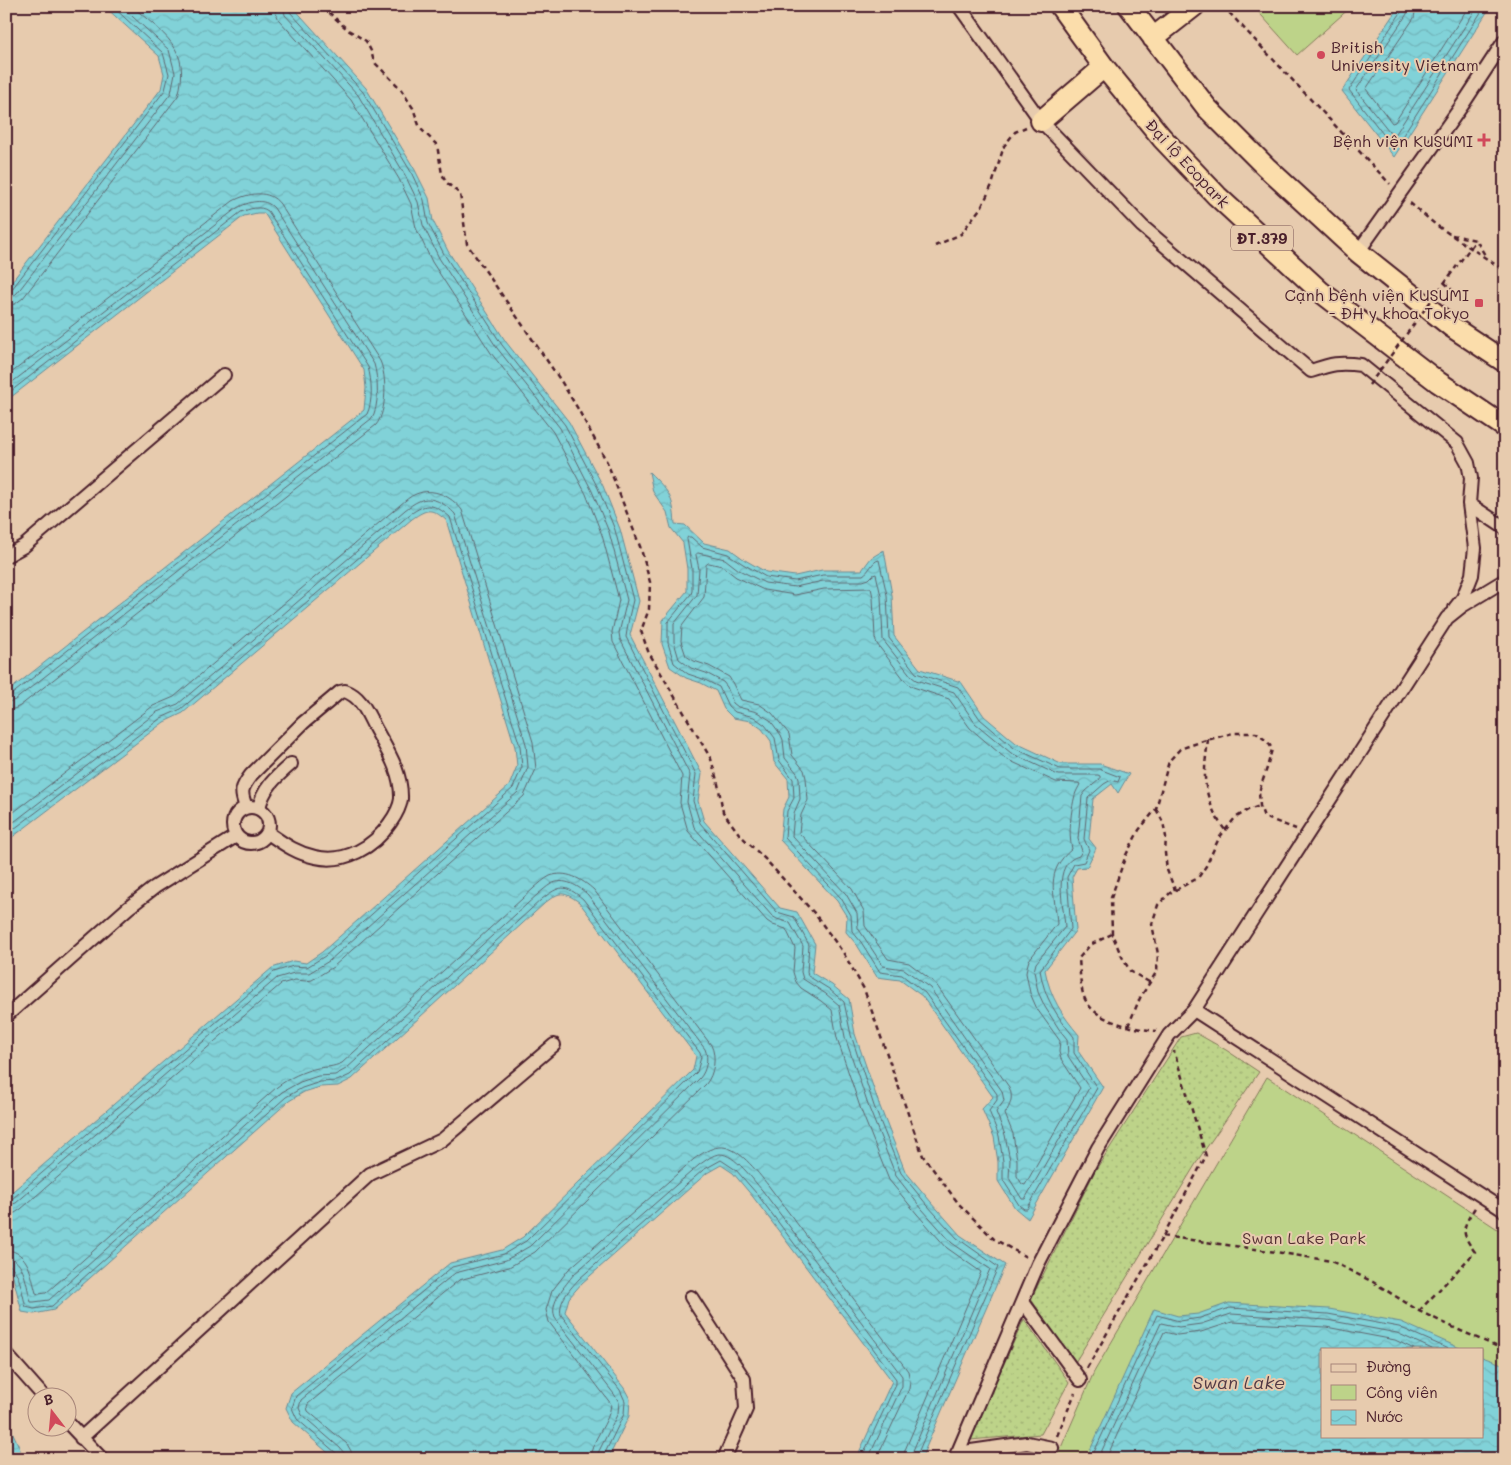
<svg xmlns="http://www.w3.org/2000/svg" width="1511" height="1465" viewBox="0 0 1511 1465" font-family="Mali,sans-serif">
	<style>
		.grass { fill: url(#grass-dots); stroke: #84795a }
		.park { fill: #bdd389; stroke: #84795a; fill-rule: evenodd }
		.water { fill: url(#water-waves); stroke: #6b8a93 }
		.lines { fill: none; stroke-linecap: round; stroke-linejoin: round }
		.shore { stroke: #606770; stroke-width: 1 }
		.minor-casing { stroke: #4a1f2b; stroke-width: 16 }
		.trunk-casing { stroke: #4a1f2b; stroke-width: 24 }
		.path { stroke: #4a1f2b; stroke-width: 2.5; stroke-dasharray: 5 4; stroke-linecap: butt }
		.minor { stroke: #e7cbae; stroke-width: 12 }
		.trunk { stroke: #fbddab; stroke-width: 20 }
		.path-bridge { stroke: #4a1f2b; stroke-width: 2.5; stroke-dasharray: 5 4; stroke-linecap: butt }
		.poi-dot { fill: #d1495b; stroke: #e7cbae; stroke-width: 2 }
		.labels { text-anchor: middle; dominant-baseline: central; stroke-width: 4; stroke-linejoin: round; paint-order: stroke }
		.shield { fill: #e7cbae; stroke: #795352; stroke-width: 1 }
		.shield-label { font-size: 15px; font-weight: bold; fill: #4a1f2b }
		.poi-label { font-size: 16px; fill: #4a1f2b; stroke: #e7cbae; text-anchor: end }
		.street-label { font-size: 16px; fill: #4a1f2b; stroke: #e7cbae }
		.park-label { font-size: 16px; fill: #563134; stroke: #e7cbae }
		.water-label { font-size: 18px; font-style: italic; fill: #523a45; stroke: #e7cbae }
	</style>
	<defs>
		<pattern id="grass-dots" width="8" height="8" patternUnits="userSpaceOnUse" patternTransform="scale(1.25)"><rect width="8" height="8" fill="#bdd389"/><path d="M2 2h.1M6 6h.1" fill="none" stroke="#a4b576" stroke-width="1.8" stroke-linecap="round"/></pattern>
		<pattern id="water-waves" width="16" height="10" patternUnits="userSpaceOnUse" patternTransform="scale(1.25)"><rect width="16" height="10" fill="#81d2d8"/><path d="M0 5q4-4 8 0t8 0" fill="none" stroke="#71b4ba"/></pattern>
	</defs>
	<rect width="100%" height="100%" fill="#e7cbae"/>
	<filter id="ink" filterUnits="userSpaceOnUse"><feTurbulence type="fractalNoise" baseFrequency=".02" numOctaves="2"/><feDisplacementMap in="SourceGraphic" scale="10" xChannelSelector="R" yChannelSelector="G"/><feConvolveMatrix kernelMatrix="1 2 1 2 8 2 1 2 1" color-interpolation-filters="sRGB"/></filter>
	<g filter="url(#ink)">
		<path class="grass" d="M1196,1033l30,17 33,22 -59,85 -126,207 -43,-65 64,-128 86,-134z
			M1024,1319l45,63 -28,52 -71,6z"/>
		<path class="park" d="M1253,6h99l-55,49z
			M1267,1077l238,157v225h-449l38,-87zM1322,1349h160v87h-160z"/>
		<path class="water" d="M104,6h188l74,82 49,82 14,28 4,23 15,30 58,91 63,80 34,64 17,43 19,72 -9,34 72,139 -4,27 6,20 76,87 17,4 18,32 -3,29 20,12 17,14 6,35 24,70 26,67 26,31 29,33 45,30 -84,194h-65l36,-78 -139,-184 -20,-24 -12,-8 -14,8 -125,110 -13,15 -4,14 59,76 6,11 -1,17 -21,43h-273l-42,-37 -7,-14 5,-15 159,-130 52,-13 21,-13 170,-167 3,-14 -117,-154c-16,-11 -19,-11 -34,1l-193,176 -14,7 -18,1 -16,5 -15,9 -235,209 -20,4 -12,-2 -10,-39 -6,-7v-69l266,-229 21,-7 13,2 16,-11 187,-166 8,-20 -2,-19 -69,-227c-15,-12 -18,-12 -34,-1l-229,194 -19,9 -158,120v-149l358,-283 2,-22 -2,-18 -100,-157h-7l-13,3 -238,185v-112l155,-200 3,-15 -5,-18z
			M1399,6h92l-97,151 -52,-66z
			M649,472c20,20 24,23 26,52l10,1 19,18 26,6 15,11 21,12 29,4 27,-6h40l9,-12 13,-8 8,45 2,41 26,33 41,13 23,34 32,27 45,21h39l29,10 -11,19 -6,-9 -19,15 -4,40 7,9 -9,19 -10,1 -5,9 4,53 -31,40c5,27 17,45 34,65l-1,16 25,36 -75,132 -13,-11 -17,-27v-19l-4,-25 -12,-28 11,-12 -71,-101 -22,-16 -23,-3 -20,-32 -11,-13 1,-15 -10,-16 -57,-61 3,-31 6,-12 -1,-18 -14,-17 -3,-21 -9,-12 -11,-8 -18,-3 -9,-9 -8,-18 -15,-8 -15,-5 -16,-11 -8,-23 1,-24 24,-29v-22l-4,-26 -12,-15 -4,-16 -14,-20z
			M1229,1303l100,6 72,13 61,27h-140v87h160v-79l23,8v94h-419l68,-150 24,7 20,-2z
			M6,1418l11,24 5,13 -2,4h-14z"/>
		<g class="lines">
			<path class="shore" d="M275,6l1,7 3,7 72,80 48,79 12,25 5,24 16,34 59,91 62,79 33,62 16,41 17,65 -7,32 1,10 69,134 -2,27 8,28 79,90 6,4 13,4 9,19 -2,24 3,10 5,6 20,13 11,9 5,28 24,72 28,70 28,34 30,34 34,24 -76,178 -2,9
				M283,6l2,9 73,80 47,80 13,27 5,23 16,33 58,90 63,80 32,63 17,41 18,68 -8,33 1,6 70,136 -3,27 7,25 78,89 5,3 13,4 13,23 -2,26 2,7 23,15 13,11 6,32 24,71 27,68 26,33 30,34 38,26 -78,184 -1,6
				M289,6l1,6 73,80 48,80 13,28 4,23 16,31 58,91 63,80 33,63 17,42 18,70 -4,17 -3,20 70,137 -3,27 7,22 77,89 17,5 15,28 -2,27 1,4 21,13 15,13 7,33 23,71 27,67 26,32 30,33 41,29 -81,188v4
				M1403,6l-1,5 -53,79 44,57 3,-1 89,-140
				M1409,6l-2,8 -51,76 37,46 2,-1 83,-129
				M1416,6l-2,12 -48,71 26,34 3,-1 74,-116
				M6,292l6,-3 153,-199 4,-16 -6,-21 -51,-47
				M6,298l6,-1 5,-4 154,-200 4,-20 -6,-23 -48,-44
				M6,305l9,-1 8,-6 155,-202c14,-48 -15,-62 -46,-90
				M6,377l227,-176c15,-8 36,-12 47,3l100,157c7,15 7,51 -4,64l-356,281 -6,3 -8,1
				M6,387l231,-179c11,-6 27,-11 37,0l100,156c4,13 6,44 -3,55l-356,281 -9,3
				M6,395l235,-183c8,-3 19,-7 27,-1l100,156c4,14 5,35 -1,47l-356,281 -5,1
				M688,537h3l11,10 26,7 15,10 23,13 29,4 28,-6h40c7,-4 9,-14 16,-15l8,35 2,43 27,35 42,14 22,32 34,29 46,21h39l21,8 -2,5 -7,-2 -7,4 -16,14 -4,41 5,11 -5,12 -10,2 -7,13 4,52 -31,41c4,28 17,46 34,67v16l23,35 -70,121h-3l-5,-4 -16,-25v-19l-4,-25 -10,-25 8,-11v-6l-72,-101 -23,-18 -22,-3 -19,-30 -9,-11 -1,-16 -10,-17 -56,-60 2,-27 7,-13 -1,-19 -14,-19 -4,-22 -10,-13 -11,-8 -19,-5 -7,-6 -9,-19 -16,-8 -15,-5 -14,-11 -6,-20v-21l23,-28 1,-3v-22l-5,-30z
				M698,553l27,6 14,11 26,13 30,4 28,-6h40l6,-2 4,-4 3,-1 5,22 2,44 29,37 4,3 38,12 21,31 36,30 47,22h40l2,1v3l-14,12 -4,5 -4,43 4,12 -3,5c-28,7 -15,50 -14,71l-29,36 -2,8 4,21 7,15 14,22 8,10 1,17 21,32 -64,111h-3l-13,-21 1,-18 -5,-25 -9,-23 8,-11 -2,-10 -72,-103 -26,-19 -21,-3 -25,-38 -1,-15 -11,-19 -54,-58 2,-23 6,-14 -1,-21 -2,-5 -12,-15 -2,-18 -2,-5 -11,-15 -13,-8 -19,-5 -5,-4 -6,-16 -4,-5 -17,-9 -15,-5 -12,-9 -5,-17v-18l23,-29 2,-26 -3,-14z
				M709,563l13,3 14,11 28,13 31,5 29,-6 47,-1 2,9 2,41 2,6 30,39 6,4 36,12 21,29 36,31 50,23 22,1 2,1c-1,3 -4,7 -5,11 -4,16 -7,38 -3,54 -28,23 -17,43 -15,75l-28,36 -2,7 -1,6 4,20 7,16 23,32 -1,11 2,7 19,29 -55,97 -3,-1 -5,-8v-16l-4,-26 -8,-20c5,-9 9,-16 4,-27l-74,-104 -26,-20 -21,-4 -23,-33 -1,-15 -12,-22 -53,-56 2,-18 7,-15 -2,-22 -2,-8 -12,-15 -3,-21 -17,-21 -13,-9 -18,-4 -9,-18 -3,-5 -20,-11 -15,-5 -8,-5 -5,-15 1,-15 22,-29 2,-32z
				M6,818l147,-112 21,-9 226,-192c5,-4 10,-9 16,-11 17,-7 35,2 46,16l71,232 3,27 -12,27 -191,171 -21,13 -6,1 -11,-1 -14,4 -260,225 -6,4 -9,1
				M6,828l151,-116 21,-8 227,-194c4,-3 9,-7 14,-9 13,-6 27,3 36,13l71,230 2,23 -10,25 -189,169 -20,12h-15l-17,5 -261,225 -10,3
				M6,835l155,-117 20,-9 228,-194c18,-13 24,-12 41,2l70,229 2,21 -9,21 -188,168 -18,11 -14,-1 -19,6 -262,227 -6,1
				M6,1250c23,1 25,25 30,43l3,1 7,-1 231,-206c12,-9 26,-16 41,-19 9,-1 15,-1 24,-5l192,-175c5,-4 10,-9 16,-12 16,-6 32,3 44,14l117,155c6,12 3,29 -5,39l-171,168 -26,15 -50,13 -151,124 -1,3 1,4 39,33 4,7 1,8
				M6,1257c20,2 20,30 25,45h3l15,-2 233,-208 18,-10 18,-6 17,-1 11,-6 192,-175c4,-3 8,-7 13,-10 13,-7 28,2 37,11l117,154c4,9 1,22 -5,29l-170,168 -24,14 -51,13 -154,127 -2,8 3,7 38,33 4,5v6
				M6,1264c14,2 16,31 20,43l8,2 18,-3 234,-209 16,-9 18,-6 17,-1 13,-6 192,-176c18,-14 23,-15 41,0l117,154 1,4 -4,15 -171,169 -22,13 -52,13 -156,129 -4,12 5,11 39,34 2,6
				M590,1459c1,-20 20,-36 21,-55l-62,-82 -3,-12 6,-19 16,-21 126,-111c7,-5 16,-11 25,-12 19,-2 38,25 49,38l140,186 2,10 -1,8 -33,70
				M598,1459v-6l20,-40 1,-11 -5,-8 -59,-76c-6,-16 10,-32 19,-44l125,-109c6,-4 14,-11 21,-11 15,0 33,26 42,36l140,186v10l-34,73
				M604,1459v-4l20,-41 1,-13 -5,-11 -59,-75c-3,-14 9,-26 18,-36l124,-109 18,-10 15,10 21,24 139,185v5l-35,75
				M1091,1459l66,-144 22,6 21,-3 30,-10 98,6 71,13 50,22
				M1098,1459l63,-136 18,4 22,-3 30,-10 96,6 70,13 35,16
				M1106,1459l58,-127 13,3 24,-3 31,-10 94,5 69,13 19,9"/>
			<defs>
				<path id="minor" d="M959,6l82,115 101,105 169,145c21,-7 27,-9 50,-6l96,78 11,20 3,15 -2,26 6,44 -3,27 -9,23 -8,10
					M1358,252l105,-148 42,-64
					M1469,504l36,24
					M6,556l18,-10 200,-171
					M233 825a18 18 0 1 1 36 0a18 18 0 1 1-36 0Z
					M246,807c-6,-15 -5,-19 5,-32l52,-52 37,-31 5,-1c17,6 22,22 30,37 12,22 27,44 26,71 -1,8 -6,17 -11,24 -16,24 -45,41 -75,34 -19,-4 -31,-13 -47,-24
					M259,809c3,-20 18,-33 32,-45
					M1194,1010l311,201
					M6,1016l122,-108 27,-21 81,-51
					M691,1297l53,82 2,30 -22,50
					M1023,1302l57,78
					M6,1354l39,44
					M68,1423l34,36
					M81,1438l289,-264 72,-34 112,-95
					M957,1453l70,-10 25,5
					M955,1459l83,-195 60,-116 71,-113 25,-25 253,-392 15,-12 43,-26"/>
				<path id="trunk" d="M1060,6l44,61 58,71 55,58 104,96 117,90 67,45
					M1129,6l78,102 59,59 92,85 94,75 53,35
					M1153,38l41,-32
					M1041,121l63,-54"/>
			</defs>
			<use href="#minor" class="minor-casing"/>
			<use href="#trunk" class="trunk-casing"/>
			<path class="path" d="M322,6l26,24 18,11 5,10 3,11 26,26 13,20 7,20 17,17 5,29 5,9 13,11 7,50 94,137 17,28 29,53 34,87 9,33 -1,27 -8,22 7,20 63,108 7,25 5,28 17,23 25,24 50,55 29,40 20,35 59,167 36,48 35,35 32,18
				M1223,6l167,178
				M1410,203l26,22 69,46
				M1452,235l24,5 10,17
				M935,246l26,-12 8,-11 13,-17 10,-21 12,-39 11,-14 11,-5
				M1444,282l21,21
				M1208,739c-1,11 -3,21 -3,32 -1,20 8,44 20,59
				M1156,809l7,13 3,15 -1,16 2,17 8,20
				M1112,934l-22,11 -11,13c1,13 1,33 7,43 11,21 49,28 71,30
				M1149,982l-19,-11 -9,-16 -9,-21 -1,-36 15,-43 13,-25 17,-21 13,-48 11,-12 23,-8 30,-8h23l12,9 4,7 -5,19 -8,24 1,14 4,11 32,12
				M1128,1026l12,-28 17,-27 1,-17 -6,-30 6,-19 12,-12 28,-15 8,-12 13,-28 16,-20 13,-8 12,-4
				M1163,1236l113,16 55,9 42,21 46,29 42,20 44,19
				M1419,1311l56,-59c-16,-21 -12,-25 1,-46
				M1087,1368l76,-132 43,-80 -32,-105
				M1057,1436l18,-43"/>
			<use href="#minor" class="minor"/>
			<use href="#trunk" class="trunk"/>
			<path class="path-bridge" d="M1369,385l107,-145"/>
		</g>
	</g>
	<g class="poi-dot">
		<circle cx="1321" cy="55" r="5"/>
		<path d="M1481.5 132.5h5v5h5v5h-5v5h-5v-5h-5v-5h5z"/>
		<rect x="1474" y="298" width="10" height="10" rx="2.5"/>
	</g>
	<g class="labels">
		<rect class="shield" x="1231" y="225.5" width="62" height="25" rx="4"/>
		<g class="shield-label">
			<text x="1262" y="238">ĐT.379</text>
		</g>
		<g class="poi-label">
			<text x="1331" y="46" text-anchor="start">British<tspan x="1331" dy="18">University Vietnam</tspan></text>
			<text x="1473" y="140">Bệnh viện KUSUMI</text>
			<text x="1469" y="294">Cạnh bệnh viện KUSUMI<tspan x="1469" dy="18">- ĐH y khoa Tokyo</tspan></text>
		</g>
		<g class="street-label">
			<text transform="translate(1188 163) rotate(47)">Đại lộ Ecopark</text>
		</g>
		<g class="park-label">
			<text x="1304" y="1237">Swan Lake Park</text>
		</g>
		<g class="water-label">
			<text x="1239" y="1382">Swan Lake</text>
		</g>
	</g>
	<rect width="1511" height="1465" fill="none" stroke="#e7cbae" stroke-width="25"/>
	<rect x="12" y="12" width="1486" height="1440" fill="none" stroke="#4a1f2b" stroke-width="2" filter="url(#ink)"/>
	<rect x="1321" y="1348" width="162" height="90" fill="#e7cbae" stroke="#a8867a"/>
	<rect x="1331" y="1364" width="25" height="8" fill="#e7cbae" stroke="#a8867a"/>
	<text x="1366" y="1372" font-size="15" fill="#4a1f2b">Đường</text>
	<rect x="1331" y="1385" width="25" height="15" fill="#bdd389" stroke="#a8867a"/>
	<text x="1366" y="1398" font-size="15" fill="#4a1f2b">Công viên</text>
	<rect x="1331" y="1410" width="25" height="15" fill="url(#water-waves)" stroke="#a8867a"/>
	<text x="1366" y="1422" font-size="15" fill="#4a1f2b">Nước</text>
	<g transform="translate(52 1412) rotate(344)"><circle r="24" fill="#e7cbae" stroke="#a8867a"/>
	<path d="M0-4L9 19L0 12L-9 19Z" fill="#d1495b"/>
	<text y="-8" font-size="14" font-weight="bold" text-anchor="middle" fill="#4a1f2b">B</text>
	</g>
</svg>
